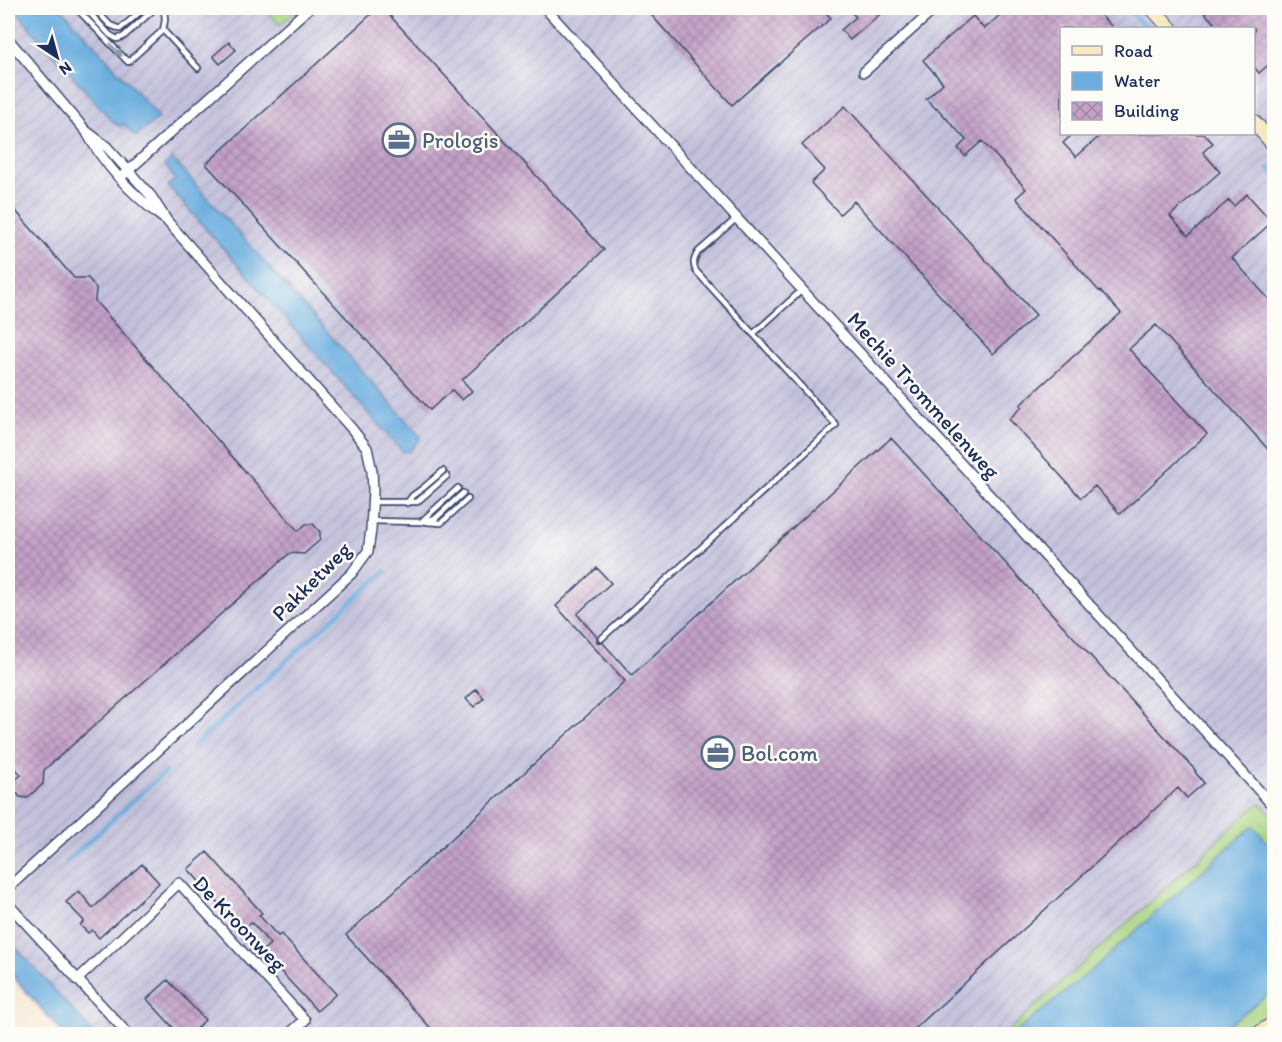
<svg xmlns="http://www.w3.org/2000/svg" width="1282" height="1042" viewBox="0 0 1282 1042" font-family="Itim,sans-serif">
<defs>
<pattern id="industrial-furrows" width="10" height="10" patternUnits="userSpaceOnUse" patternTransform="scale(1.5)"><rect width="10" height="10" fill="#c3c0db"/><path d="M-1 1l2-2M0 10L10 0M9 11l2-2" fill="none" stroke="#a7a5be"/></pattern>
<pattern id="building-cross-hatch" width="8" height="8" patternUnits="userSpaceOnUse" patternTransform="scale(1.5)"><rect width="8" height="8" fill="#c4a1c7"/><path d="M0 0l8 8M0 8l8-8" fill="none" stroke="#9e84a5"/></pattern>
</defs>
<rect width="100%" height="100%" fill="#fdfcf7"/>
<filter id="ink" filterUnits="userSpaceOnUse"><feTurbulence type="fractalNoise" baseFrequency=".0167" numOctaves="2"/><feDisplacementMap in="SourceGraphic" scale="12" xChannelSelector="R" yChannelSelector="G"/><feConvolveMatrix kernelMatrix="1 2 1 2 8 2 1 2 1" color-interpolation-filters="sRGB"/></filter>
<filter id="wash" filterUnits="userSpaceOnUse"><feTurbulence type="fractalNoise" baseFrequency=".008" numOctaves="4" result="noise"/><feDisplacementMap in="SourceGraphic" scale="24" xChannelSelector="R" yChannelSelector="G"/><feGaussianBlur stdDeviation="1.35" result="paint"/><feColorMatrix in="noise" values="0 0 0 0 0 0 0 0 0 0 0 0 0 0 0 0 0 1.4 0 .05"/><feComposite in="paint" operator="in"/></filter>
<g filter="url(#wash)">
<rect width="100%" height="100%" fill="#f7e6d1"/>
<path fill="url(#industrial-furrows)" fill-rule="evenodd" d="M8 8H1274V1034H61L8 974ZM1062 28H1254V134H1062Z"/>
<path fill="#a5d17e" stroke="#60806e" stroke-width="1.5" d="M264 8H298L280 25Z
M1261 803 1274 817V849L1252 826 1092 970 1014 1034H1005L1252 809Z
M1274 990V1014L1248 1034H1216Z"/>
<path fill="#6aaddf" stroke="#426e9e" stroke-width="1.5" d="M15 8H61L159 117 136 137 124 124 121 127 113 122 30 28Z
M172 158 419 435 421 438 409 452 402 451 168 186 175 179 165 165Z
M1253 826 1274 849V990L1216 1034H1014L1092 970Z
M12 943 94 1034H66L63 1032 8 970V947Z"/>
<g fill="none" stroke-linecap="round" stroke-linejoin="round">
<path stroke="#6aaddf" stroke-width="4" d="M1127 8 1146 28
M1269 168 1274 174
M192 747 385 571
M66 862 165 772"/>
</g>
<g id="blocks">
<path fill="url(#building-cross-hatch)" d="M378 8H383L604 250 462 380 472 391 462 400 452 390 430 410 206 164Z
M645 8H821L831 18 732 105Z
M847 8H887L850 40 841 30 856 17Z
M1008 8H1094L1113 28H1062V134H1073L1063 143 1076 157 1102 134H1204L1213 143 1203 152 1220 172 1170 216 1188 236 1229 200 1234 206 1247 194 1272 222 1232 258 1275 306V457L1156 325 1129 349 1207 434 1120 514 1095 486 1081 498 1009 419 1022 407 1020 405 1121 313 1100 290 1099 291 1016 198 1026 189 982 141 965 156 958 148 966 140 937 108 936 109 926 99 943 83 923 60 973 16 984 29Z
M1200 8H1275V59L1259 73 1254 67V28H1219Z
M229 42 236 50 220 64 213 56Z
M845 106 1036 315 993 354 854 201 840 214 811 183 825 170 802 145Z
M8 202 74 278H88L96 288 95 301 298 531 306 524H313L320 532V540L304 554 290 553 44 770 43 784 27 798 20 797 13 789V782L21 775 8 759Z
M891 438 1196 771 1195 772 1204 783 1187 798 1178 788 908 1035H437L346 935 625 681 556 606 597 568 611 583 577 614 597 637V642L603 643 632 675Z
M476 689 484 698 474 707 466 699Z
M207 852 262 913 259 915 274 932 278 936 281 934 336 994 317 1011 262 951 270 944 255 926 251 923 243 930 188 869Z
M142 864 159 883 99 938 92 930 88 933 80 925 84 921 66 902 79 891 93 908Z
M168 980 205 1020 189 1035H180L147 999Z"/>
</g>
</g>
<g filter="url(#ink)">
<use href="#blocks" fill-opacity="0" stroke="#3c4a6f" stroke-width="1.5"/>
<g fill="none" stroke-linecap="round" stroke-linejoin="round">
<defs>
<path id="lane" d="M76 8 128 62 163 30 165 20 164 8
M85 8 110 35 117 39 123 37 151 12 152 8
M94 8 110 25 120 29 141 11V8
M163 30 198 68
M753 334 802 290
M373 502H417L447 476
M407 503 412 496 423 488 443 471
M423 520 458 488
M371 521 421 522 436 518 463 493
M427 522 441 523 468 499
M601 639 836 425 696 271C692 263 694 259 698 252L737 218"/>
<path id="street" d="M545 8 1274 807
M8 39 85 130 106 146 151 196 167 221 352 429 367 448 372 471 373 490 371 530 368 551 352 573 8 888
M864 72 936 8
M87 133C105 166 133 195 163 218
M120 178 309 8
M8 904 128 1034
M77 980 179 883 305 1020 289 1034"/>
<path id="secondary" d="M1152 8 1170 28
M1254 122 1274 145
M1258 1034 1274 1023"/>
</defs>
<use href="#lane" stroke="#3c4a6f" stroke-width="8"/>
<use href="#street" stroke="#3c4a6f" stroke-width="12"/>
<use href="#secondary" stroke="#3c4a6f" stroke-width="16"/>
<use href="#lane" stroke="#fff" stroke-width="4.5"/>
<use href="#street" stroke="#fff" stroke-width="9"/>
<use href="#secondary" stroke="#f7e9c3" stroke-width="14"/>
</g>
<defs><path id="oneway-solid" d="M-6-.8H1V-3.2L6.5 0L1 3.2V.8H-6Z" transform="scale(1.5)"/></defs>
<use fill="#8d97ae" href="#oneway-solid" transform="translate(116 50) rotate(46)"/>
</g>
<defs>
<symbol id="office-ring" viewBox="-11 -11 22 22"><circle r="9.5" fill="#fdfcf7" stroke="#5c6f8a" stroke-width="1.5"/><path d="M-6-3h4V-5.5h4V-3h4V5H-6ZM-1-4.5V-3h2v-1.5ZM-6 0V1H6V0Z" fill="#5c6f8a"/></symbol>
</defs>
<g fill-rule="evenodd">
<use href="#office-ring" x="380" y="121" width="38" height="38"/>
<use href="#office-ring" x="699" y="734" width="38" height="38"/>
</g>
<g text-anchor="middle" stroke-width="5" stroke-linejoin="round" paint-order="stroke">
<g font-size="22" fill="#4e5e75" stroke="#fdfcf7" text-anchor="start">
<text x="422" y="148">Prologis</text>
<text x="741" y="761">Bol.com</text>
</g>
<g font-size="22" fill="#1b2f5e" stroke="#fdfcf7">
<text transform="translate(924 395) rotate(48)" y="8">Mechie Trommelenweg</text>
<text transform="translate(311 581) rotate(-45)" y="8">Pakketweg</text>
<text transform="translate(240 923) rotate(46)" y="8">De Kroonweg</text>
</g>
</g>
<rect width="1282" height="1042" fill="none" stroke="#fdfcf7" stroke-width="30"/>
<rect x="1060" y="27" width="195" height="108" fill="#fdfcf7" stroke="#a3aaba" stroke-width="1.5"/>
<rect x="1072" y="46" width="30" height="9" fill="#f7e9c3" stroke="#a3aaba" stroke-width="1.5"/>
<text x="1114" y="57" font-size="18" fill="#1b2f5e">Road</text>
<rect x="1072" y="72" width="30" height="18" fill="#6aaddf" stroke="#a3aaba" stroke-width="1.5"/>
<text x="1114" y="87" font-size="18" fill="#1b2f5e">Water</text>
<rect x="1072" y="102" width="30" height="18" fill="url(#building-cross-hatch)" stroke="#a3aaba" stroke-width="1.5"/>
<text x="1114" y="117" font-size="18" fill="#1b2f5e">Building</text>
<g transform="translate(57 57) rotate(144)" stroke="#fdfcf7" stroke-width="4.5" paint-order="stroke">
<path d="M0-4.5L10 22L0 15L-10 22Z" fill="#1b2f5e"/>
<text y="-9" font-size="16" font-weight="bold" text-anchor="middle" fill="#1b2f5e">N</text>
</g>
</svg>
